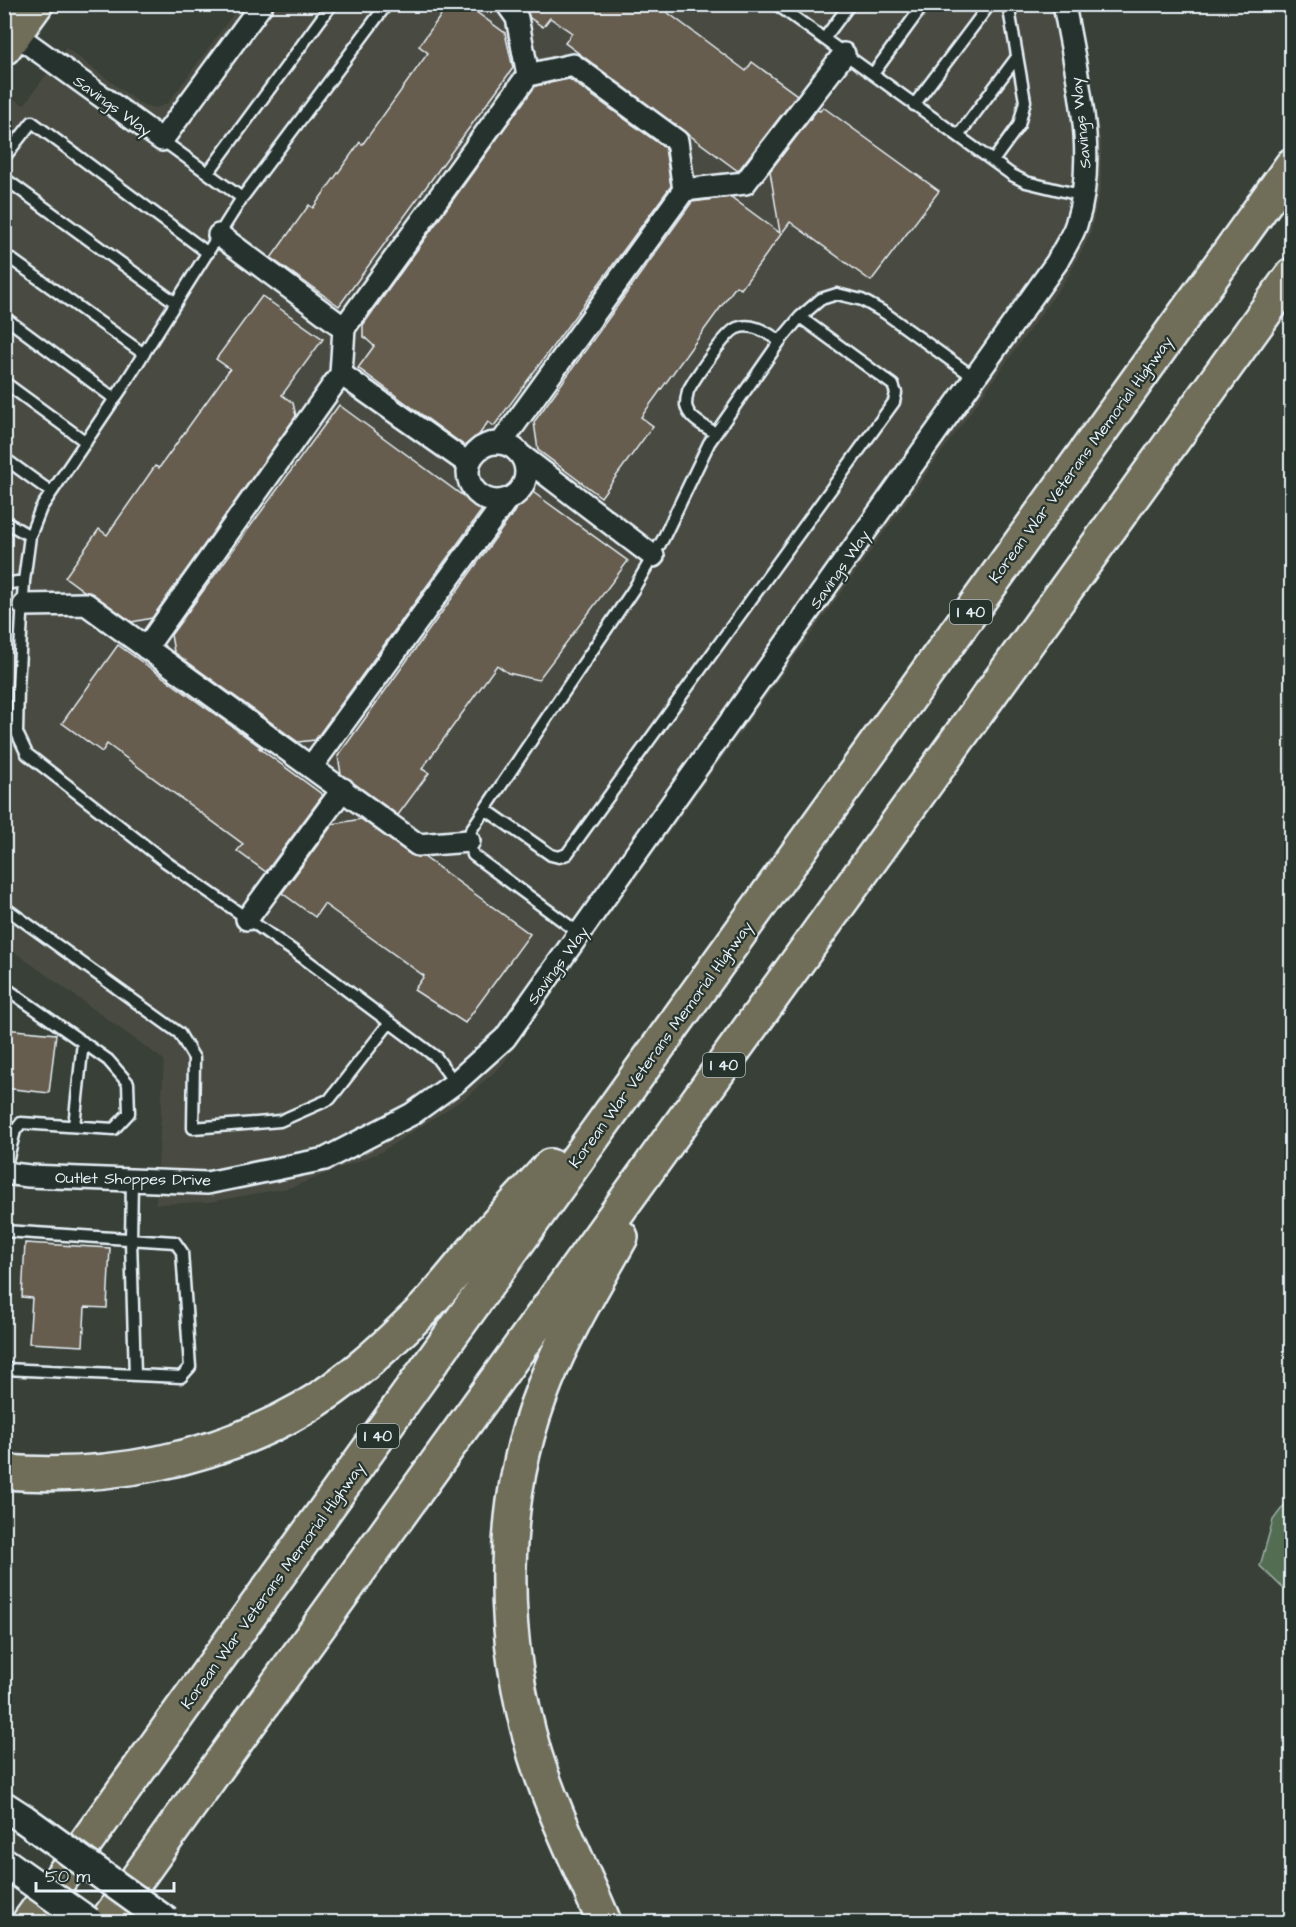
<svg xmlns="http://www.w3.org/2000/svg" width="1296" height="1927" viewBox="0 0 1296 1927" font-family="'Architects Daughter',sans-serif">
<rect width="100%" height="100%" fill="#394037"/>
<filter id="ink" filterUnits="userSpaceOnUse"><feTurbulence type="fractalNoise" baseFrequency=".0167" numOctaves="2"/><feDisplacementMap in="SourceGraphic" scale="12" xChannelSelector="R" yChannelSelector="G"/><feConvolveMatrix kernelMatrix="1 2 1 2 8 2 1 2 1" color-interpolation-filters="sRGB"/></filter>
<g filter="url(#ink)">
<path fill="#494c42" d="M240 5H1077L1101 142V186L1090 235 1069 275 502 1065 465 1098 381 1152 292 1187 209 1202 156 1204 164 1060 5 945V112L13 99 24 105 66 48 142 105 156 108 168 103Z"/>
<path fill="#536d53" stroke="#9eafa6" stroke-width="1.5" d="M1291 1496V1596L1260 1566 1273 1520Z"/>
<path fill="#665d4f" stroke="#e8f1f8" stroke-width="1.5" d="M449 4H465L505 33 513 68 339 306 271 258 309 205 313 208 360 142 362 145 428 53 419 46Z
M523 4H656L746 71 752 62 797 95 738 171 565 43 572 33 550 18 543 27 530 18Z
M569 79 665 148 671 186 494 426 488 422 469 449 358 368 374 346 363 336V325L535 86Z
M823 107 939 191 871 281 790 222 741 289 736 286 641 417 653 426 601 497 538 450 534 422 692 202 731 197 780 233 770 171 817 110 820 111Z
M262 296 323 339 282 395 293 403 296 416 152 618 132 622 93 594 84 591 65 577 99 529 107 535 155 466 159 468 230 369 216 359Z
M339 405 482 510 315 740 298 742 174 652 171 635Z
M530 490 628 561 538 680 508 673 497 665 422 769 429 773 398 815 341 774 338 756Z
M118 645 262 748H259L323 795 266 872 237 851 243 844 107 744 102 752 62 723Z
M361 819 411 855 424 857 530 934 465 1023 414 990 424 976 324 904 315 917 282 893 333 824Z
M4 1029 56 1034 49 1093 4 1088Z
M25 1243 110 1248 107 1308 85 1307 83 1346 29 1343 32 1298 22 1297Z"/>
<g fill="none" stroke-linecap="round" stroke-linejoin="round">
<defs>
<path id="lane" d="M776 4 1012 175 1026 182 1084 196
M824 39 850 4
M873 74 924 4
M914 105 990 4
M958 136 1017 57
M162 140 242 198
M4 158 32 122 208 253
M993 161 1019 125 1025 101 1008 4
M208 173 332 4
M4 178 176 303
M4 254 144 354
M4 317 115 399
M4 382 86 442
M715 433C705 426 688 419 686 405 686 401 687 395 688 391 694 379 726 332 737 328 753 322 767 333 780 341
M4 458 51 492
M4 521 30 536
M24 581 18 687 17 733 27 754 166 862 305 959 436 1057 455 1083
M4 584 24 581 30 536 41 508 122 388 242 198 387 4
M485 809 551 855 559 857 567 854 894 402 896 393 893 385 800 317
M4 907 179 1033 194 1058 193 1128 280 1121 330 1099 390 1022
M579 933 473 855 469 841 471 830 633 590 663 539 709 443 780 341 800 317 821 299 837 294 862 300 885 313 975 378
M4 987 108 1060 128 1083 129 1113 114 1129 21 1123 15 1131 4 1172
M74 1126 83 1042
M132 1180 131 1240 135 1375
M4 1231 175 1242 182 1252 190 1367 181 1377 4 1369"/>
<path id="street" d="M507 4 517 18 528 75 573 65 677 141 684 190
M15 34 162 140 262 4
M219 235 344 328 528 75
M341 374 344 328
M468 472a29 29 0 1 1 58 0a29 29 0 1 1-58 0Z
M501 443 684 190 745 183 844 54
M522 456 653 556
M24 605 86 604 418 845 469 841
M146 648 341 374 469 464
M311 767 507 499
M247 919 343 789
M4 1173 29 1176 207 1183 325 1159 412 1114 455 1083 505 1038 1057 262C1063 250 1072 237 1076 225 1099 154 1076 75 1064 4"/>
<path id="secondary" d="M4 1806 24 1819"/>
<path id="primary" d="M4 48 36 4"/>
<path id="highway" d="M4 1472C108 1480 211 1461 302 1409 346 1384 385 1347 421 1312 444 1288 464 1261 486 1236 507 1212 529 1189 550 1166
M29 1922 1292 165
M106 1922 1292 275
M604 1922C581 1867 553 1812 535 1755 499 1634 498 1499 546 1381 566 1331 595 1284 621 1237"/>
</defs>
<use href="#lane" stroke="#e8f1f8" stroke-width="15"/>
<use href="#street" stroke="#e8f1f8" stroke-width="26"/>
<use href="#secondary" stroke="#e8f1f8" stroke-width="33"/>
<use href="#primary" stroke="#e8f1f8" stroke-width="38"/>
<use href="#highway" stroke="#e8f1f8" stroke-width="38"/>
<use href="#lane" stroke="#26332d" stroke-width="10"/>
<use href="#street" stroke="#26332d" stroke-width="21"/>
<use href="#secondary" stroke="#26332d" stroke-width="28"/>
<use href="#primary" stroke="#706e59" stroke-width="33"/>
<use href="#highway" stroke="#706e59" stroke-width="33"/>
<defs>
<path id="secondary-bridge" d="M24 1819 167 1922
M4 1862 89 1922"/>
</defs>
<use href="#secondary-bridge" stroke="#e8f1f8" stroke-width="33" stroke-linecap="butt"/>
<use href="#secondary-bridge" stroke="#26332d" stroke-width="28"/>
</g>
</g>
<g text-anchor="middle" stroke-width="4.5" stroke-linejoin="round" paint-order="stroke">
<g fill="#26332d" stroke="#aeb8bb" stroke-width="1.5">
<rect x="950" y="600" width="42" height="24" rx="4.5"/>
<rect x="703" y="1053" width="42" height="24" rx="4.5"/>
<rect x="357" y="1424" width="42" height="24" rx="4.5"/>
</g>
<g font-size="15" font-weight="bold" fill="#e8f1f8">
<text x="971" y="617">I 40</text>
<text x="724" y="1070">I 40</text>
<text x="378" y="1441">I 40</text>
</g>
<g font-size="16" fill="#e8f1f8" stroke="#26332d">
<text transform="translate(113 105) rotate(36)" y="6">Savings Way</text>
<text transform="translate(1080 123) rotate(-96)" y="6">Savings Way</text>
<text transform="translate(1080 459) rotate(-54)" y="6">Korean War Veterans Memorial Highway</text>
<text transform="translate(839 569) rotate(-55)" y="6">Savings Way</text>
<text transform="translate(557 965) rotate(-54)" y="6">Savings Way</text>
<text transform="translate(660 1044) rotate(-54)" y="6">Korean War Veterans Memorial Highway</text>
<text transform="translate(133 1178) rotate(1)" y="6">Outlet Shoppes Drive</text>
<text transform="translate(272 1585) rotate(-54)" y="6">Korean War Veterans Memorial Highway</text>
</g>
</g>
<rect width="1296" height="1927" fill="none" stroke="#26332d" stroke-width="24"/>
<rect x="12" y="12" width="1272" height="1903" fill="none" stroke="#e8f1f8" stroke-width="2" filter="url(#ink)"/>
<path d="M36 1882v9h138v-9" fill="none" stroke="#e8f1f8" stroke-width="3"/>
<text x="45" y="1882" font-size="18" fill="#e8f1f8" stroke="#26332d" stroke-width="4.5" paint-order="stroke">50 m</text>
</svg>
